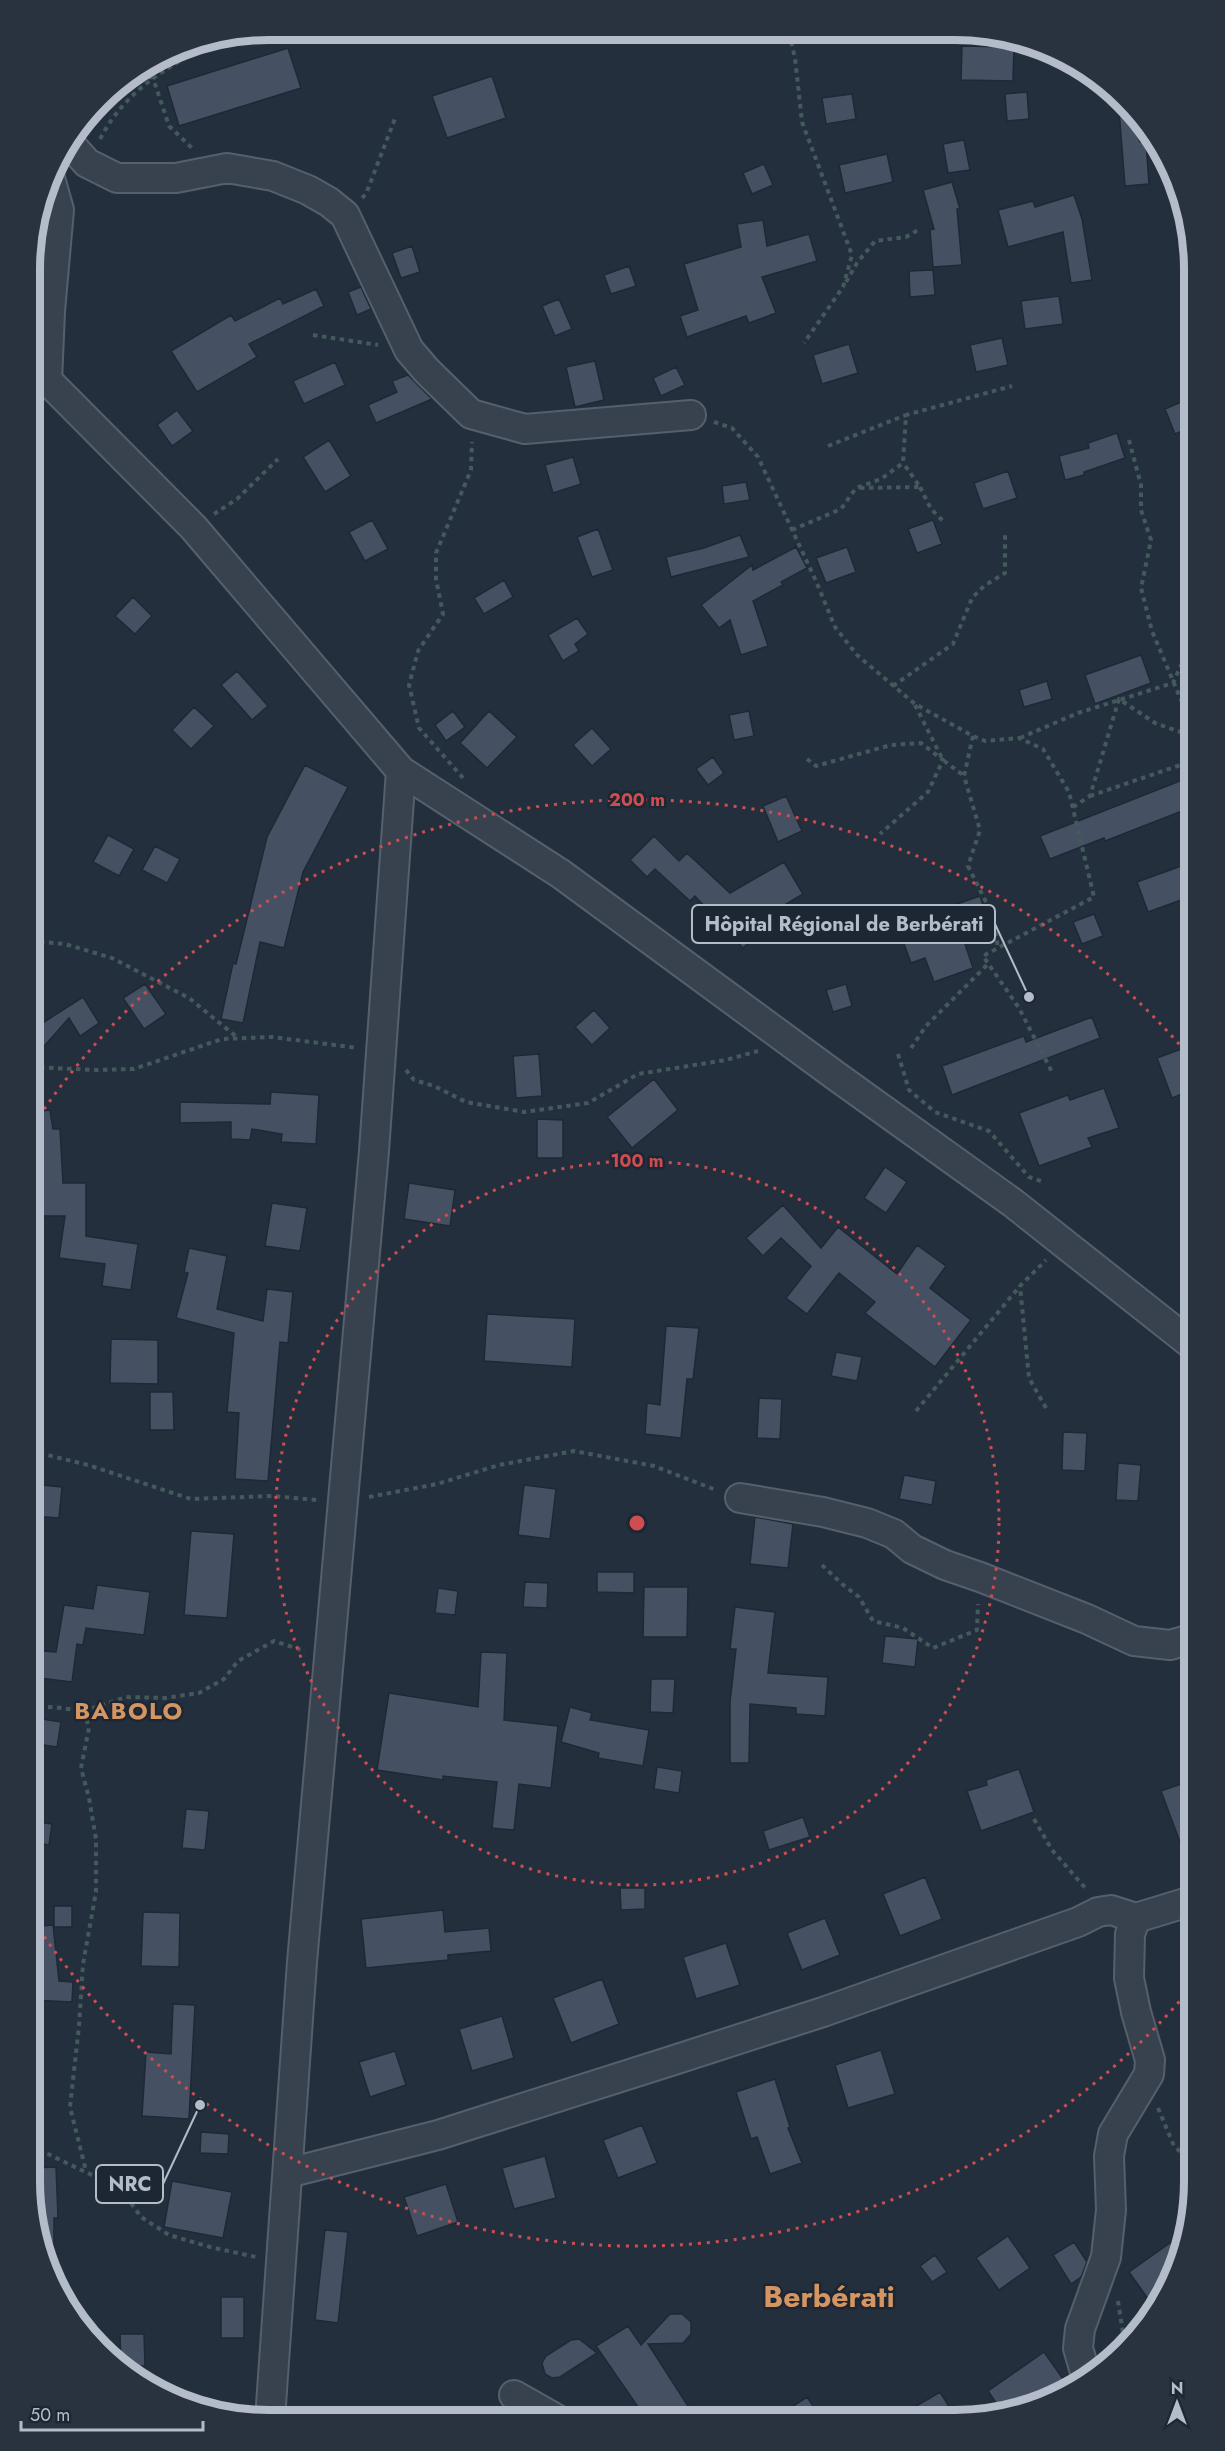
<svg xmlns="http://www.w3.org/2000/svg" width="1225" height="2451" viewBox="0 0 1225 2451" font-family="Jost,sans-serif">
<rect width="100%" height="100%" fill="#242f3e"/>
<path fill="#455162" stroke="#1f2835" stroke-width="1.5" d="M962 46 1014 47 1013 81 961 80Z
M288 48 301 88 179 126 167 86Z
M492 76 506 118 447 138 432 96Z
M1027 92 1029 119 1007 121 1005 94Z
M852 94 856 119 826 124 822 98Z
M1118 97 1126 104 1140 142H1146L1149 184 1125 186Z
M964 140 970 170 948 173 943 144Z
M887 154 893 182 845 193 839 165Z
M764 164 773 185 752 194 743 173Z
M952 182 960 209H957L962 265 933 267 930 230 934 229 923 190Z
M1074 195 1082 219 1092 280 1071 283 1063 232 1008 247 998 210 1033 201 1035 207Z
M763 220 767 246 809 234 817 261 762 277 776 313 749 323 746 316 687 337 680 316 698 310 684 264 741 247 737 224Z
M412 246 420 272 401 278 392 253Z
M629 266 636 286 611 294 604 275Z
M933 270 935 295 910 297 909 271Z
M361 287 371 309 357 315 348 292Z
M316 289 324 306 249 344 257 357 197 392 171 351 231 315 235 321 280 298 283 304Z
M1059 296 1063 324 1025 329 1021 301Z
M559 299 572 329 555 336 542 306Z
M1002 338 1008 365 976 372 970 345Z
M849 344 858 373 822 384 813 355Z
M595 361 604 400 575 407 566 367Z
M335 362 345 385 304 404 293 381Z
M676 367 685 385 661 396 653 378Z
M408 375 432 399 376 423 368 405 397 392 392 381Z
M1195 396V426L1175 434 1165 409Z
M177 410 193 431 172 446 157 425Z
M1117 433 1125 458 1084 472V475L1065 480 1059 456 1089 448 1088 443Z
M329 440 351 476 325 492 303 457Z
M573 457 581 484 553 493 545 465Z
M1008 471 1017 498 983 509 974 483Z
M746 482 750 500 724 504 722 486Z
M372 520 388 549 365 561 349 532Z
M933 520 942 544 917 553 908 529Z
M598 529 613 570 592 577 577 537Z
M740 535 749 557 671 577 666 557 704 548Z
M796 547 807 568 781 582 783 585 753 601 768 646 741 655 730 620 719 628 701 605 752 565 753 570Z
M847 547 856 572 826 583 816 558Z
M504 580 513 597 484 614 474 598Z
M133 597 152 616 135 634 115 616Z
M577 618 588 634 575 644 579 651 563 661 548 635Z
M1141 655 1151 683 1095 704 1085 675Z
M237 671 268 706 252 720 221 685Z
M1047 681 1052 699 1024 707 1019 690Z
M194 707 214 726 191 749 172 730Z
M453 711 465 727 446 741 435 725Z
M489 711 517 737 487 768 460 743Z
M749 711 754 736 734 740 729 715Z
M592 728 611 749 592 766 573 745Z
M713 757 724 773 708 785 696 769Z
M305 765 348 787 303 872 284 948 260 942 243 1023 221 1019 233 963 236 964 267 837Z
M1195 775V806L1105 841 1104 838 1050 859 1040 836Z
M786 796 802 831 778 842 763 806Z
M108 835 134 849 119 876 93 862Z
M654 836 679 861 687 853 730 893 784 862 803 894 781 907 784 911 743 948 695 896 690 901 655 869 647 877 630 860Z
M155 846 180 859 167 883 142 870Z
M1195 861V895L1148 912 1137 882Z
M980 896 993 935 965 944 973 968 934 982 925 958 911 963 897 925Z
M1094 914 1103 936 1082 944 1073 922Z
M145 984 166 1014 144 1029 123 998Z
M846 984 852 1006 833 1012 826 990Z
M83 997 99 1023 80 1036 69 1018 31 1061V1015L41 1024Z
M594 1010 610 1028 592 1045 575 1027Z
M1092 1017 1100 1038 952 1095 942 1066 1024 1036 1026 1042Z
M1195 1044V1089L1172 1098 1157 1058Z
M539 1054 542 1096 516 1098 513 1056Z
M654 1079 678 1110 632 1148 607 1117Z
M1104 1088 1119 1128 1088 1138 1092 1147 1039 1166 1019 1113 1068 1095 1070 1100Z
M271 1092 319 1095 316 1144 281 1142 282 1134 252 1129 250 1140 231 1139V1122L180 1123V1102L270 1104Z
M50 1110 53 1129H60L63 1183H86V1236L138 1244 131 1290 102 1286 105 1264 59 1258 65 1216H38V1157H31V1112Z
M537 1119 563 1120V1158H537Z
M885 1167 907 1182 886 1213 864 1198Z
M409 1183 455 1190 450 1226 404 1219Z
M272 1203 307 1208 300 1251 265 1246Z
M783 1205 821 1248 838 1227 897 1274 917 1245 946 1266 930 1288 971 1320 935 1367 865 1313 875 1302 839 1273 807 1314 786 1298 811 1266 781 1238 763 1256 746 1238Z
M189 1248 227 1256 217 1309 263 1321 267 1289 293 1292 288 1343 280 1342 268 1481 235 1479 239 1413 227 1412 234 1333 176 1318 188 1273 184 1272Z
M487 1314 575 1319 572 1367 484 1361Z
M666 1326 699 1328 693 1379H687L681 1438 645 1434 647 1403 660 1405Z
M111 1339 158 1340V1384L110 1383Z
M836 1352 862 1357 857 1381 831 1376Z
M150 1392H173L174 1430H150Z
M759 1398 782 1399 780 1439 757 1438Z
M1063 1432 1087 1433 1085 1471 1062 1470Z
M1118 1463 1141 1465 1138 1501 1116 1500Z
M904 1475 936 1481 932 1505 899 1499Z
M31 1484 62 1487 59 1518 31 1516Z
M524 1485 556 1489 550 1539 518 1535Z
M755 1517 793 1524 788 1568 750 1564Z
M191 1531 234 1534 227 1618 184 1615Z
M597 1572H634V1593L597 1592Z
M525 1582 548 1583 547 1608 523 1607Z
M97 1585 150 1592 144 1635 86 1628 83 1645 77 1644 72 1682 39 1678 42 1651 56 1652 64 1605 93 1609Z
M644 1587H688L687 1637H643Z
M438 1588 458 1591 455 1615 435 1613Z
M735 1607 775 1612 768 1673 828 1677 825 1716 796 1714V1708L750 1704 749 1763H730V1702L736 1649H730Z
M885 1636 918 1639 915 1667 882 1663Z
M481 1652 507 1653 504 1720 558 1726 551 1788 519 1784 514 1830 492 1828 497 1782 443 1776V1780L377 1770 389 1693 478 1707Z
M651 1679H675L673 1713 650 1712Z
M570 1707 592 1713 590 1720 649 1730 643 1766 598 1758 599 1753 561 1742Z
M30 1717 61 1722 57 1747 30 1743Z
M657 1767 682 1771 679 1793 654 1789Z
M1019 1769 1034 1812 981 1831 967 1791 987 1785 986 1780Z
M1195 1779V1876L1193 1877 1161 1791Z
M186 1809 209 1811 205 1850 182 1848Z
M803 1817 810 1837 769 1850 763 1831Z
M30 1821 52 1824 49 1845 30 1842Z
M925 1877 942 1919 900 1936 883 1894Z
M620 1888H645V1909L621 1910Z
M54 1906H72V1927H54Z
M443 1910 445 1932 489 1928 491 1951 448 1955V1960L366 1968 361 1919Z
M143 1912 180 1913 179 1967 141 1966Z
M825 1918 840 1955 802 1970 787 1933Z
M53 1925 59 1981 73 1982 72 2002 30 2000V1927Z
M726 1943 740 1985 696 1999 683 1957Z
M602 1979 619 2024 571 2043 553 1998Z
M173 2004 195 2005 189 2119 142 2116 146 2052 171 2054Z
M502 2016 514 2058 472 2071 459 2029Z
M881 2050 895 2094 848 2108 835 2065Z
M395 2051 406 2085 370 2097 359 2062Z
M775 2079 790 2127 788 2128 802 2163 770 2174 757 2137 751 2139 736 2092Z
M642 2125 657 2163 618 2178 603 2140Z
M201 2132 229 2134 228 2154 200 2153Z
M545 2156 556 2198 514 2209 502 2168Z
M56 2167 58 2218H54V2264L46 2265 43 2258 30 2182V2168Z
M172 2181 232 2192 223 2238 164 2227Z
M446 2184 458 2222 417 2236 404 2197Z
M325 2230 348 2232 338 2323 315 2320Z
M1187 2231 1177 2273 1156 2310 1129 2272Z
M1008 2236 1030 2268 999 2290 976 2258Z
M1074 2242 1087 2262 1081 2277 1071 2284 1053 2255Z
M935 2255 947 2272 932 2282 920 2266Z
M221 2297H244V2338H221Z
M670 2314H682L691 2322V2334L683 2343 648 2344 697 2420H647L596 2346 628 2326 641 2345Z
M120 2334H144L145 2366H121Z
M579 2339 597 2353 560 2377 552 2378 545 2374 542 2363 546 2356 571 2340Z
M1044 2352 1068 2386 1032 2408 1003 2413 988 2391Z
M940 2392 958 2421H891Z
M807 2397 823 2421 772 2420Z"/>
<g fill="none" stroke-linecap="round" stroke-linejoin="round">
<defs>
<path id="minor" d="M70 144 87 163 117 178H176L227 168 273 176 308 190 329 202 345 215 409 350 427 371 471 414 525 429 691 415
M32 365 193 527 401 771 561 874 836 1076 1013 1203 1195 1347
M47 382 50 311 59 210 50 178
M740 1498 823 1512 867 1523 894 1534 912 1549 945 1565 980 1577 1087 1619 1134 1641 1170 1645 1195 1638
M288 2173 438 2135 671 2061 823 2012 1078 1922 1098 1912 1111 1910 1136 1918 1195 1900
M1090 2379 1085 2372 1078 2348 1080 2329 1106 2257 1111 2210 1109 2156 1113 2134 1149 2074 1150 2060 1136 2012 1129 1978 1130 1934 1136 1918
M514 2395 558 2420
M270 2419 302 1962 374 1151 401 771"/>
</defs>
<use href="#minor" stroke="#565f6c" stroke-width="32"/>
<path stroke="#44595c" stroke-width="4" stroke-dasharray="4.5 4.5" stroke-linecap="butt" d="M789 33 795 58 802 122 852 255 843 287 804 343
M149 66 169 126 192 148
M122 83 151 77
M100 139C127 88 167 68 215 41
M362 198 366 194 396 116
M846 282 857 263 875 241 906 237 918 230
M313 335 378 345
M714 422 732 428 758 457 816 581 835 627 857 655 915 704 973 736 985 741 1019 738 1043 749 1069 792 1094 897 983 956 1019 1008 1053 1074
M1129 440 1141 485V510L1151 540 1141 588 1152 631 1195 733
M828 446 906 415
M920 487 931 509 944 522
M860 488 920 487 904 464
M214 514 237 499 278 459
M792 530 841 509 856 488 881 479 903 463 906 415 1012 386
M893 686 953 644 972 598 984 586 1005 573V534
M1181 701 1195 695
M915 705 943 760 964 776
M973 736 964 776 980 830 968 866 993 916 998 948
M1020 738 1078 713 1173 683 1188 650 1195 630
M807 759 816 766 891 745 921 743 943 760 928 792 880 834
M463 778 419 728 409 685 418 651 443 614 436 579V553L471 470 472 442
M1090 796 1195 760
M1073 807 1090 796 1119 699 1155 723 1195 737
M31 941 65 944 112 958 189 998 238 1038
M911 1048 926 1026 988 964
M898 1054 909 1090 935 1112 989 1131 1029 1177 1044 1182
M31 1067 97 1070 134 1069 222 1039 272 1037 358 1048
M406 1070 414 1080 434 1086 466 1102 524 1112 588 1103 638 1074 726 1060 758 1051
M1046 1408 1029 1378 1020 1286 1046 1260
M916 1411 1020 1286
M31 1451 88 1465 191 1499 272 1496 317 1500
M369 1497 437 1484 499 1465 574 1451 654 1466 716 1490
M822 1565 842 1584 859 1597 873 1621 903 1628 933 1648 977 1630 978 1604
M30 1708 53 1707 84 1711 126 1697 165 1698 199 1693 224 1679 238 1661 274 1641 305 1651
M84 1711 89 1728 81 1768 89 1798 96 1839V1892L83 1964 79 2026 70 2107 86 2171
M1034 1819 1052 1850 1087 1890
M1158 2108 1174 2146 1187 2158 1194 2173
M30 2149 48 2154 121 2189 141 2217 169 2235 210 2247 256 2257
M1118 2301 1125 2346"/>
<use href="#minor" stroke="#38414e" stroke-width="28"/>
</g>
<g fill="none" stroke="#ce4d50" stroke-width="3" stroke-dasharray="3 6">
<circle cx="637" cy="1523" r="362"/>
<path d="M1191 1988A723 723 0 0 1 31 1917M34 1124A723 723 0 0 1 1191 1058"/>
</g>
<g text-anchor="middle" stroke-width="5" stroke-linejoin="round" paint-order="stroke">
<g font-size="24" font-weight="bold" letter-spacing="1.5" fill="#d59563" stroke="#1d2633">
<text x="129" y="1719">BABOLO</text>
</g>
<g font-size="30" font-weight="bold" fill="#d59563" stroke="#1d2633">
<text x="829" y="2307">Berbérati</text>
</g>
</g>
<path d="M0 0H1225V2451H0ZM269 40H955A229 229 0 0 1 1184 269V2181A229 229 0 0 1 955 2410H269A229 229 0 0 1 40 2181V269A229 229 0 0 1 269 40Z" fill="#29323f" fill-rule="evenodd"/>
<path fill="none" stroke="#b4bcc9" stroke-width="8" d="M269 40H955A229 229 0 0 1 1184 269V2181A229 229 0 0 1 955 2410H269A229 229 0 0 1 40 2181V269A229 229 0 0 1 269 40Z"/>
<circle cx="637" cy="1523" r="9" fill="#ce4d50" stroke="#1d2633" stroke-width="3"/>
<g font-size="18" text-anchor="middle" font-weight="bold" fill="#ce4d50" stroke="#1d2633" stroke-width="5" stroke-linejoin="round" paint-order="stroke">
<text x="637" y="806">200 m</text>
<text x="637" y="1167">100 m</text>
</g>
<path fill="none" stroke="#b4bcc9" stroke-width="2" d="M1029 997L995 924M200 2105L163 2184"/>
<g fill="#b4bcc9" stroke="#1d2633" stroke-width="2">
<circle cx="1029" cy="997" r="6"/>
<circle cx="200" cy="2105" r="6"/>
</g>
<g fill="#1d2633" stroke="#b4bcc9" stroke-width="2">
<rect x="692" y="905" width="303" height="38" rx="6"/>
<rect x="96" y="2165" width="67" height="38" rx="6"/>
</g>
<g font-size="20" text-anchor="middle" font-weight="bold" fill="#b4bcc9">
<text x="844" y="931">Hôpital Régional de Berbérati</text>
<text x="130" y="2191">NRC</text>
</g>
<g transform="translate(1177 2403)" stroke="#1d2633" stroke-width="4.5" paint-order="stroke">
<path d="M0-4.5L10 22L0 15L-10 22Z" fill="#b4bcc9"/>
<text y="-9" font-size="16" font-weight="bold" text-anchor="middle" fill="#b4bcc9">N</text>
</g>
<path d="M21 2421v9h182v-9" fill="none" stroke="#b4bcc9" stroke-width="3"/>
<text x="30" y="2421" font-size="18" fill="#b4bcc9" stroke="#1d2633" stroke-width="4.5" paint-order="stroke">50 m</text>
</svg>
